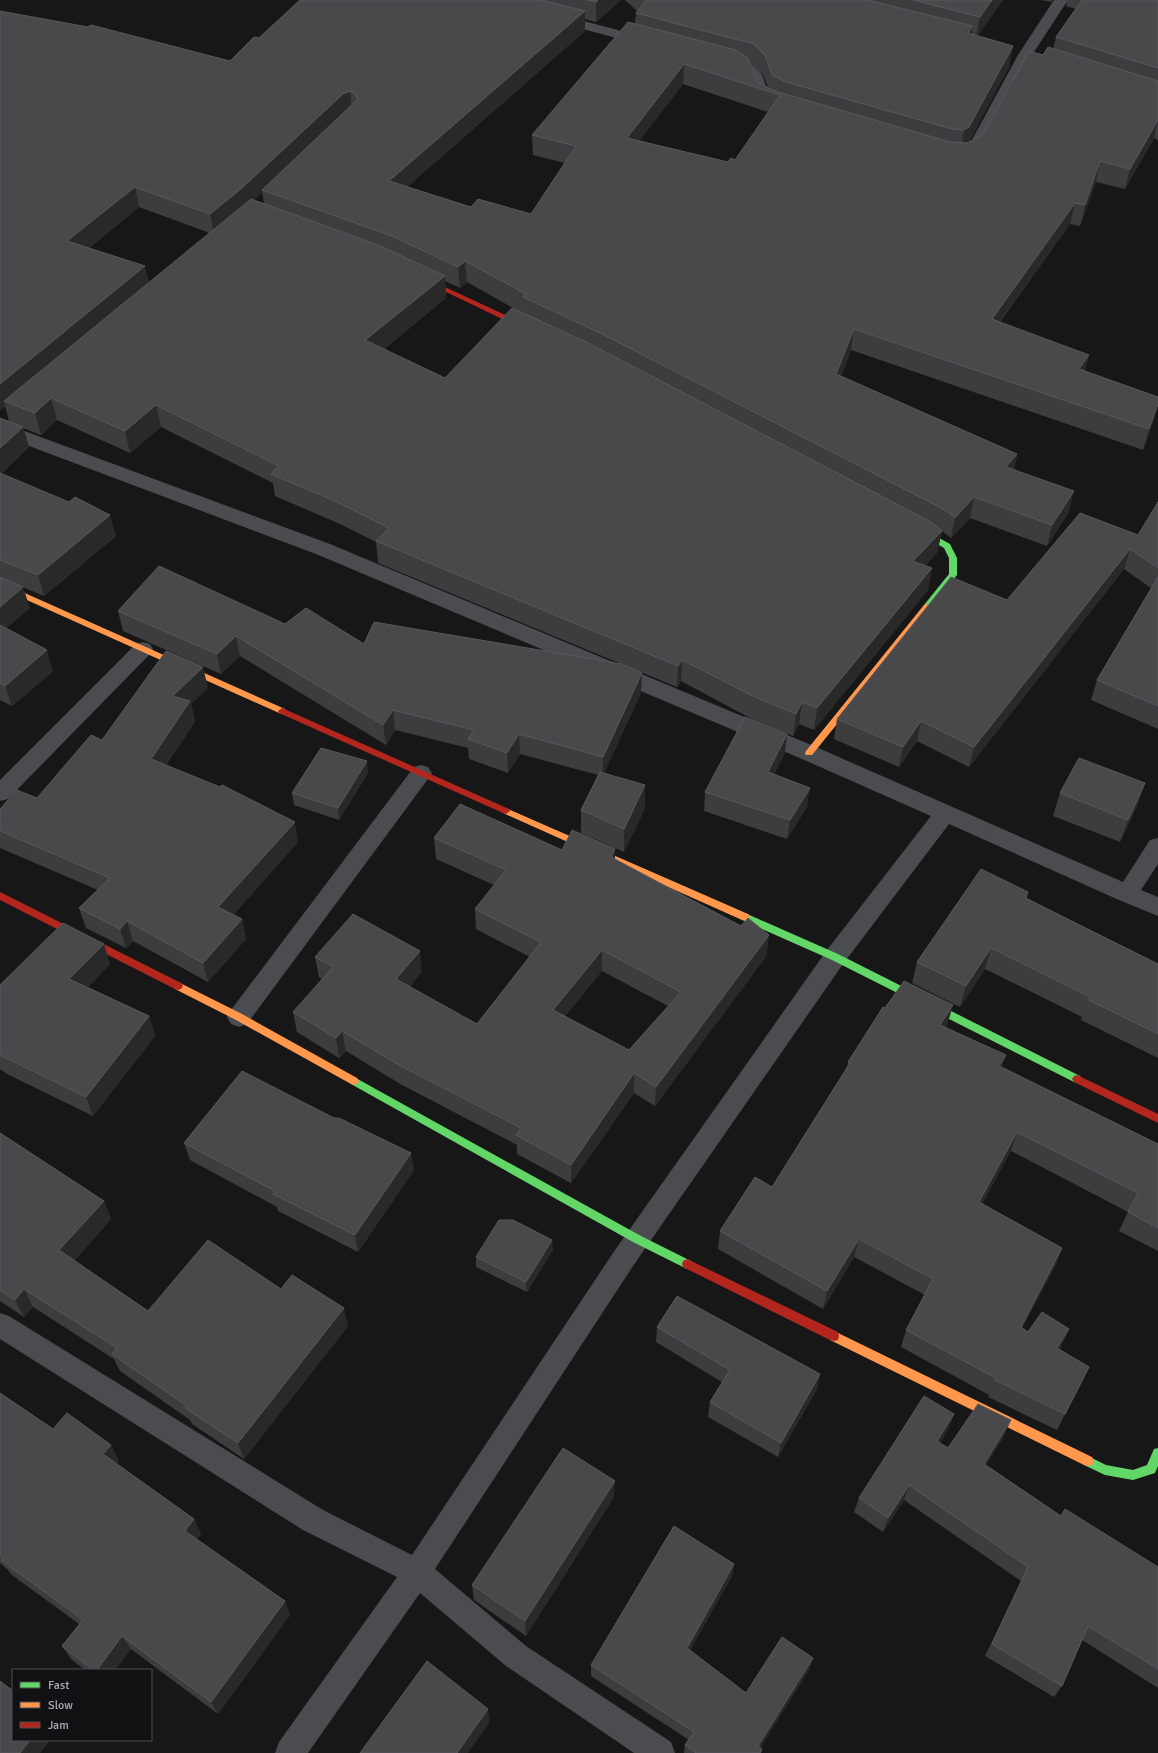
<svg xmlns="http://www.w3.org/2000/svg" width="1158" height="1753" viewBox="0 0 1158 1753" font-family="Signika,sans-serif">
<rect width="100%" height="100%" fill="#171717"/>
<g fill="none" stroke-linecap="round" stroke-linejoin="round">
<path fill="#4b4c50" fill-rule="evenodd" d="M1054 0H1068L1032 55 981 152C976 159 964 161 956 159L954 156 956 153 967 149 1018 55Z
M557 14 652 39 654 42 652 45 647 46 552 21 550 18 552 15Z
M727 58 757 67 763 77 769 96 777 100 780 103 777 106 772 108 757 102 746 73 722 65 720 62 722 59Z
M0 422 330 544 816 747 1123 882 1150 840 1158 838V864L1141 890 1158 897V916L1119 900 949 824 843 964 633 1266 435 1569 526 1646 671 1742 675 1753H634L506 1666 420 1593 308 1753H275L279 1742 397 1577 303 1530 0 1339V1313L9 1316 323 1510 412 1555 615 1250 827 950 931 816 802 759 316 554 0 435Z
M143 642 150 644 153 649 150 654 8 799 0 801V780L136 644Z
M421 765 428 767 432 773 428 779 247 1024 239 1027 231 1024 227 1017 231 1010 414 767Z"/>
<path fill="#63d668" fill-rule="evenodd" d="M914 524 950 544 957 558V575L930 609H924L923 607 924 605 949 574V558L944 548 911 529 910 527Z
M745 913 838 954 1080 1076 1082 1079 1080 1082 1077 1083 1074 1082 832 960 742 920 740 917 742 914Z
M354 1077 641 1236 691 1261 692 1264 691 1267 687 1269 633 1242 351 1084 349 1081 351 1078Z
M1158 1448V1466L1155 1473 1133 1480 1105 1475 1084 1465 1082 1461 1084 1457 1088 1456 1106 1465 1133 1470 1147 1465 1154 1449Z"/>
<path fill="#ff974d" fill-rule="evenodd" d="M0 582 285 709 286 711 282 714 279 713 0 588Z
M927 604 930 605 931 607 930 609 812 755H806L805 753 806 751 924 605Z
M506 808 748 914 750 917 748 920H742L503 813 502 811 503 809Z
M178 982 242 1014 357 1078 359 1081 357 1084 354 1085 351 1084 236 1020 175 989 173 986 175 983Z
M834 1331 1092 1457 1094 1461 1092 1465 1088 1466 1084 1465 830 1340 829 1336 830 1332Z"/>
<path fill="#b3261e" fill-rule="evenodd" d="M419 275 533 328 535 330 533 332H529L417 278V276Z
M282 708 509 809 510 811 506 814 503 813 279 713 278 711Z
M0 892 181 983 183 986 181 989 178 990 175 989 0 900Z
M1077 1075 1158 1114V1123L1074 1082 1072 1079 1074 1076Z
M687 1259 838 1332 839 1336 838 1340 834 1341 830 1340 683 1267 682 1264 683 1261Z"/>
</g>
<path fill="#3d3d3f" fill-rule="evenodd" d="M300 0H621L596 22 585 19V31L407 187 471 207 531 214 565 163 533 155 532 135 635 24 636 13 637 11 625 0H1003L977 36 1013 46 1009 67 969 142 983 135 1043 55 1053 49 1056 37 1076 9 1066 6 1067 0H1158V140L1154 138 1125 189 1096 182 1080 226 1070 224 1000 322 1085 371 1154 419 1143 450 851 350 841 376 1017 454 1014 470 1069 512 1047 546 970 518 951 538 942 531 937 553 925 566 932 568 928 590 814 730 799 724 793 736 752 719 681 681 677 687 378 563 376 542 340 524 275 496 273 483 161 427 130 453 57 420 41 435 23 428 29 447 1 474 116 536 44 596 20 586 30 608 6 628 53 671 12 706 0 700V418L9 421 5 406 0 410V11L230 61 259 38ZM751 64 752 65 763 75 768 87 758 83ZM683 84 768 112 735 160 728 162 639 141ZM262 192 264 204 254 200ZM139 207 210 233 149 283 89 248ZM445 281 460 288 467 282 522 313 445 378 384 349 446 298Z
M1041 0H1053L1051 2Z
M1158 502V729L1091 700 1097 680 1151 588 1124 569 969 767 917 741 899 767 834 739 837 719 1007 600 1138 535Z
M118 611 285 624 364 644 642 673 641 693 604 773 645 808 624 852 581 833V810L598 775 520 754 508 773 469 759 468 748 395 730 386 745 240 656 221 674 123 631Z
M208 688 191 704 195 722 166 765 298 842 233 915 242 919 246 939 208 982 133 941 126 948 86 928 79 908 98 890 0 848V809L37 798 102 740Z
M785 753 774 774 807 807 787 839 704 811 705 792Z
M368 773 339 820 294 805 292 793Z
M1145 783 1137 806 1120 842 1053 816 1060 793Z
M434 838 562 850 615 859 767 955 655 1106 634 1093 571 1183 517 1154V1145L402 1085 346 1051 339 1058 297 1032 293 1012 322 979 319 977 315 957 422 971 409 987 477 1024 530 957 476 929 475 909 494 885 436 859ZM602 971 668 1006 629 1050 565 1016Z
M1028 892 1027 898 1158 964V1058L1081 1020 1082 1017 985 969 960 1007 912 983 917 962Z
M110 964 88 987 149 1016 155 1036 93 1116 7 1074 0 1069V985Z
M947 1026 946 1028 1002 1067 1158 1144V1251L1119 1231 1128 1212 1011 1151 982 1204 1062 1248 1055 1266 1022 1328 1028 1332 1061 1347 1059 1350 1081 1384 1057 1430 988 1397 989 1395 901 1347 906 1330 925 1295 854 1257 823 1309 718 1249 720 1231 772 1187 847 1068 848 1062Z
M0 1133 104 1201 111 1219 74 1261 148 1311 281 1289 348 1326 244 1459 192 1424 190 1420 120 1371 114 1359 33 1307 24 1317 0 1301Z
M184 1143 414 1170 358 1252 278 1211 277 1207 190 1160Z
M553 1250 527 1292 476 1267V1257Z
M657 1327 820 1374 817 1389 778 1457 708 1417 710 1402 722 1382 656 1342Z
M0 1393 53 1429 119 1461 117 1464 194 1519 201 1534 197 1539 285 1601 290 1615 218 1714 131 1649 115 1670H85L71 1659 62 1646 79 1624 12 1575 7 1569 0 1563Z
M954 1414 948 1429 940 1443 948 1448 1004 1436 986 1465 1061 1516 1158 1567V1688L1082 1640 1062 1686 1054 1697 985 1656 1021 1581 904 1500 883 1532 854 1512 859 1498Z
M614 1497 526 1636 474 1600 472 1585Z
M734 1564 732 1576 690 1650 746 1693 813 1658 809 1670 760 1748 762 1749 761 1753H684L685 1745 689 1740 591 1676V1665Z"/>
<path fill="#29292a" d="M598 0H621L596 22V2Z
M992 0H1003L976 37 980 17Z
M585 11V31L391 201 389 181Z
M973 26 969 47 968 33Z
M1013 46 1009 67 966 148 961 150 964 130Z
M684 64 683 84 626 159 627 138Z
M350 91 352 112 262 190V192L245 209 214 234 210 214 343 94Z
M1158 120 1154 138 1125 189 1130 169Z
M1100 161 1096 182 1080 226 1085 205Z
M135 187 139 207 72 261 67 241Z
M1075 203 1070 224 987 339 992 319Z
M465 261 467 282 460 288 458 267Z
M145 266 150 287 4 401 5 406 0 410V384Z
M445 276 446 298 367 362 365 340Z
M854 329 851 350 833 395 836 374Z
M1089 355 1084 376 1079 369Z
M51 398 57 420 41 435 35 413Z
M1158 404 1154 419 1143 450 1149 429Z
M156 405 161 427 130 453 125 431Z
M23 427 29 447 0 475V448Z
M1017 454 1013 475 1006 467Z
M1074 491 1069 512 1047 546 1052 525Z
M974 497 970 518 951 538 955 518Z
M110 515 116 536 44 596 38 575Z
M942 531 937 553 909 583 913 561Z
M1130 549 1124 569 969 767 974 747Z
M932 568 928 590 814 730 817 708Z
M23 587 30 608 2 631 0 637V607Z
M236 636 240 656 221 674 217 654Z
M47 650 53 671 12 706 5 686Z
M682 660 681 681 677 687 678 666Z
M203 667 208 688 191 704 195 722 156 779 151 759 173 696Z
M642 673 641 693 602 777 603 757Z
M802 702 799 724 793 736 796 714Z
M393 710 395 730 386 745 383 725Z
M921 721 917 741 899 767 903 747Z
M519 734 520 754 508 773 507 753Z
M787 734 785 753 765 791 768 772Z
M367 761 368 773 339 820 338 808Z
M1145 783 1137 806 1120 842 1128 820Z
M645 785V808L624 852V829Z
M810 788 807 807 787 839 790 820Z
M295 822 298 842 223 927 218 907Z
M615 849V870L611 857Z
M242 919 246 939 208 982 203 963Z
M127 921 133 941 126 948 120 929Z
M769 935 767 955 655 1106 656 1087Z
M104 944 110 964 77 999 69 979Z
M991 948 985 969 960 1007 966 986Z
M602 950V971L553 1030V1010Z
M420 951 422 971 398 999 396 979Z
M953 1005 947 1026 935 1045 940 1025Z
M149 1016 155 1036 93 1116 86 1097Z
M342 1031 346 1051 339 1058 336 1038Z
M1006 1055 999 1075V1066Z
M634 1073V1093L571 1183V1165Z
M1017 1132 1011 1151 973 1221 979 1202Z
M411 1153 414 1170 358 1252 355 1235Z
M104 1201 111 1219 68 1268 59 1250Z
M859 1239 854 1257 823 1309 827 1291Z
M552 1240 553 1250 527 1292 526 1282Z
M1062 1248 1055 1266 1013 1344 1021 1327Z
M24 1289 33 1307 24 1317 15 1300Z
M344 1308 348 1326 244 1459 238 1443Z
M1069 1329 1061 1347 1049 1365 1057 1348Z
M1089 1367 1081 1384 1057 1430 1065 1414Z
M820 1374 817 1389 778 1457 781 1443Z
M954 1414 948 1429 931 1456 937 1441Z
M1011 1420 1004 1436 977 1478 984 1464Z
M111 1445 119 1461 111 1470 103 1454Z
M615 1481 614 1497 526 1636 525 1621Z
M909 1485 904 1500 883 1532 888 1518Z
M194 1519 201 1534 192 1546 185 1531Z
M734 1564 732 1576 685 1659 687 1648Z
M285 1601 290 1615 218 1714 211 1702Z
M122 1636 131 1649 115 1670H97Z
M813 1658 809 1670 757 1753 758 1746Z
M488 1709 490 1722 468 1753H457Z
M30 1740H45L48 1743 40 1753H20Z"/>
<path fill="#49494c" stroke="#58595d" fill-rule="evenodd" d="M300 0H542L585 11 389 181 471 207 478 199 531 214 576 146 532 135 628 22 736 50 748 58 758 83 775 91 950 142 967 143 983 135 1029 51 1043 55 1048 47 1158 81V120L1130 169 1100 161 1085 205 1075 203 992 319 1089 355 1079 369 1158 397V404L1149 429 854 329 836 374 1017 454 1006 467 1074 491 1052 525 974 497 955 518 947 511 602 334 523 297 526 294 465 261 458 267 392 236 262 190 358 99 355 94 350 91 343 94 242 188 210 214 135 187 67 241 145 266 0 384V11L88 27 91 25 230 61 254 37 259 38ZM684 64 780 95 735 160 731 158 728 162 627 138Z
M587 0H598L596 2Z
M646 0H867L973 26 968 33 1013 46 969 127 964 130 952 129 786 82 772 75 765 55 754 44 636 13Z
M913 0H992L980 17Z
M1082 0H1158V68L1056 37Z
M251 199 378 245 445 276 365 340 445 378 512 308 588 343 931 522 942 531 913 561 932 568 817 708 802 702 796 714 755 697 682 660 678 666 376 541 389 528 337 502 271 474 279 466 156 405 125 431 51 398 35 413 4 401Z
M0 418 23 427 0 448Z
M0 473 69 502 75 497 110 515 38 575 0 560Z
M1158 502V568L1130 549 974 747 921 721 903 747 837 719 951 577 1007 600 1080 513 1138 535Z
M159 566 285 624 306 608 364 644 374 622 622 664 642 673 603 757 519 734 507 753 468 739 474 730 393 710 383 725 236 636 217 654 118 611Z
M0 577 23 587 0 607Z
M1158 577V706L1097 680Z
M0 625 47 650 5 686 0 683Z
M166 651 203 667 173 696 190 701 151 759 220 787 222 785 295 822 218 907 242 919 203 963 127 921 120 929 79 908 110 878 0 831V809L17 790 37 798 91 735 102 740Z
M745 717 787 734 768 772 810 788 790 820 705 792Z
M321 748 367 761 338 808 292 793Z
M1079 758 1145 783 1128 820 1060 793Z
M600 772 645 785 624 829 581 810Z
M460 804 562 850 572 830 615 849 611 857 741 926 748 918 769 935 656 1087 634 1073 571 1165 516 1135 521 1128 399 1065 342 1031 336 1038 293 1012 333 967 315 957 353 914 420 951 396 979 477 1024 541 942 475 909 506 870 434 838ZM602 950 681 992 629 1050 553 1010Z
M981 869 1028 892 1025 898 1158 964V1034L1089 1000 1090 997 991 948 966 986 917 962Z
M63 923 104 944 69 979 149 1016 86 1097 0 1055V985Z
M904 981 953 1005 940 1025 1006 1055 999 1066 1158 1144V1228L1128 1212 1138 1193 1017 1132 979 1202 1062 1248 1021 1327 1028 1332 1042 1312 1069 1329 1057 1348 1089 1367 1065 1414 995 1380 996 1378 906 1330 933 1279 859 1239 827 1291 720 1231 755 1177 772 1187 850 1063 848 1062 883 1007 885 1008Z
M242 1071 334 1118H339L411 1153 355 1235 273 1194 275 1191 184 1143Z
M0 1133 104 1201 59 1250 148 1311 208 1240 281 1289 292 1275 344 1308 238 1443 185 1408 187 1406 112 1354 117 1348 24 1289 15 1300 0 1290Z
M499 1220H513L552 1240 526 1282 476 1257Z
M677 1296 820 1374 781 1443 710 1402 730 1370 657 1327Z
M0 1393 53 1429 67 1413 111 1445 103 1454 194 1519 185 1531 285 1601 211 1702 122 1636 97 1670H93L62 1646 83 1620 1 1560 3 1558 0 1556Z
M924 1396 954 1414 937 1441 948 1448 978 1404 1011 1420 984 1464 1061 1516 1065 1509 1158 1567V1669L1088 1626 1062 1686 992 1644 1028 1567 909 1485 888 1518 859 1498Z
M563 1448 615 1481 525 1621 472 1585Z
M674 1526 734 1564 687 1648 746 1693 782 1637 813 1658 758 1746 762 1749 760 1753H696L685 1745 694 1732 591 1665Z
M427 1661 488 1709 457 1753H360Z
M0 1681 13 1691V1740H30L20 1753H0Z"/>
<rect x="12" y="1669" width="140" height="72" fill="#111113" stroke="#4d4f55"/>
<rect x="20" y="1682" width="20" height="6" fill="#63d668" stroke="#4d4f55"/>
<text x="48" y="1689" font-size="12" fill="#a8adb8">Fast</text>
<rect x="20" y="1702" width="20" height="6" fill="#ff974d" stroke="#4d4f55"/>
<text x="48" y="1709" font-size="12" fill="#a8adb8">Slow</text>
<rect x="20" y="1722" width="20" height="6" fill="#b3261e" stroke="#4d4f55"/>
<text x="48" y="1729" font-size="12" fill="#a8adb8">Jam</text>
</svg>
